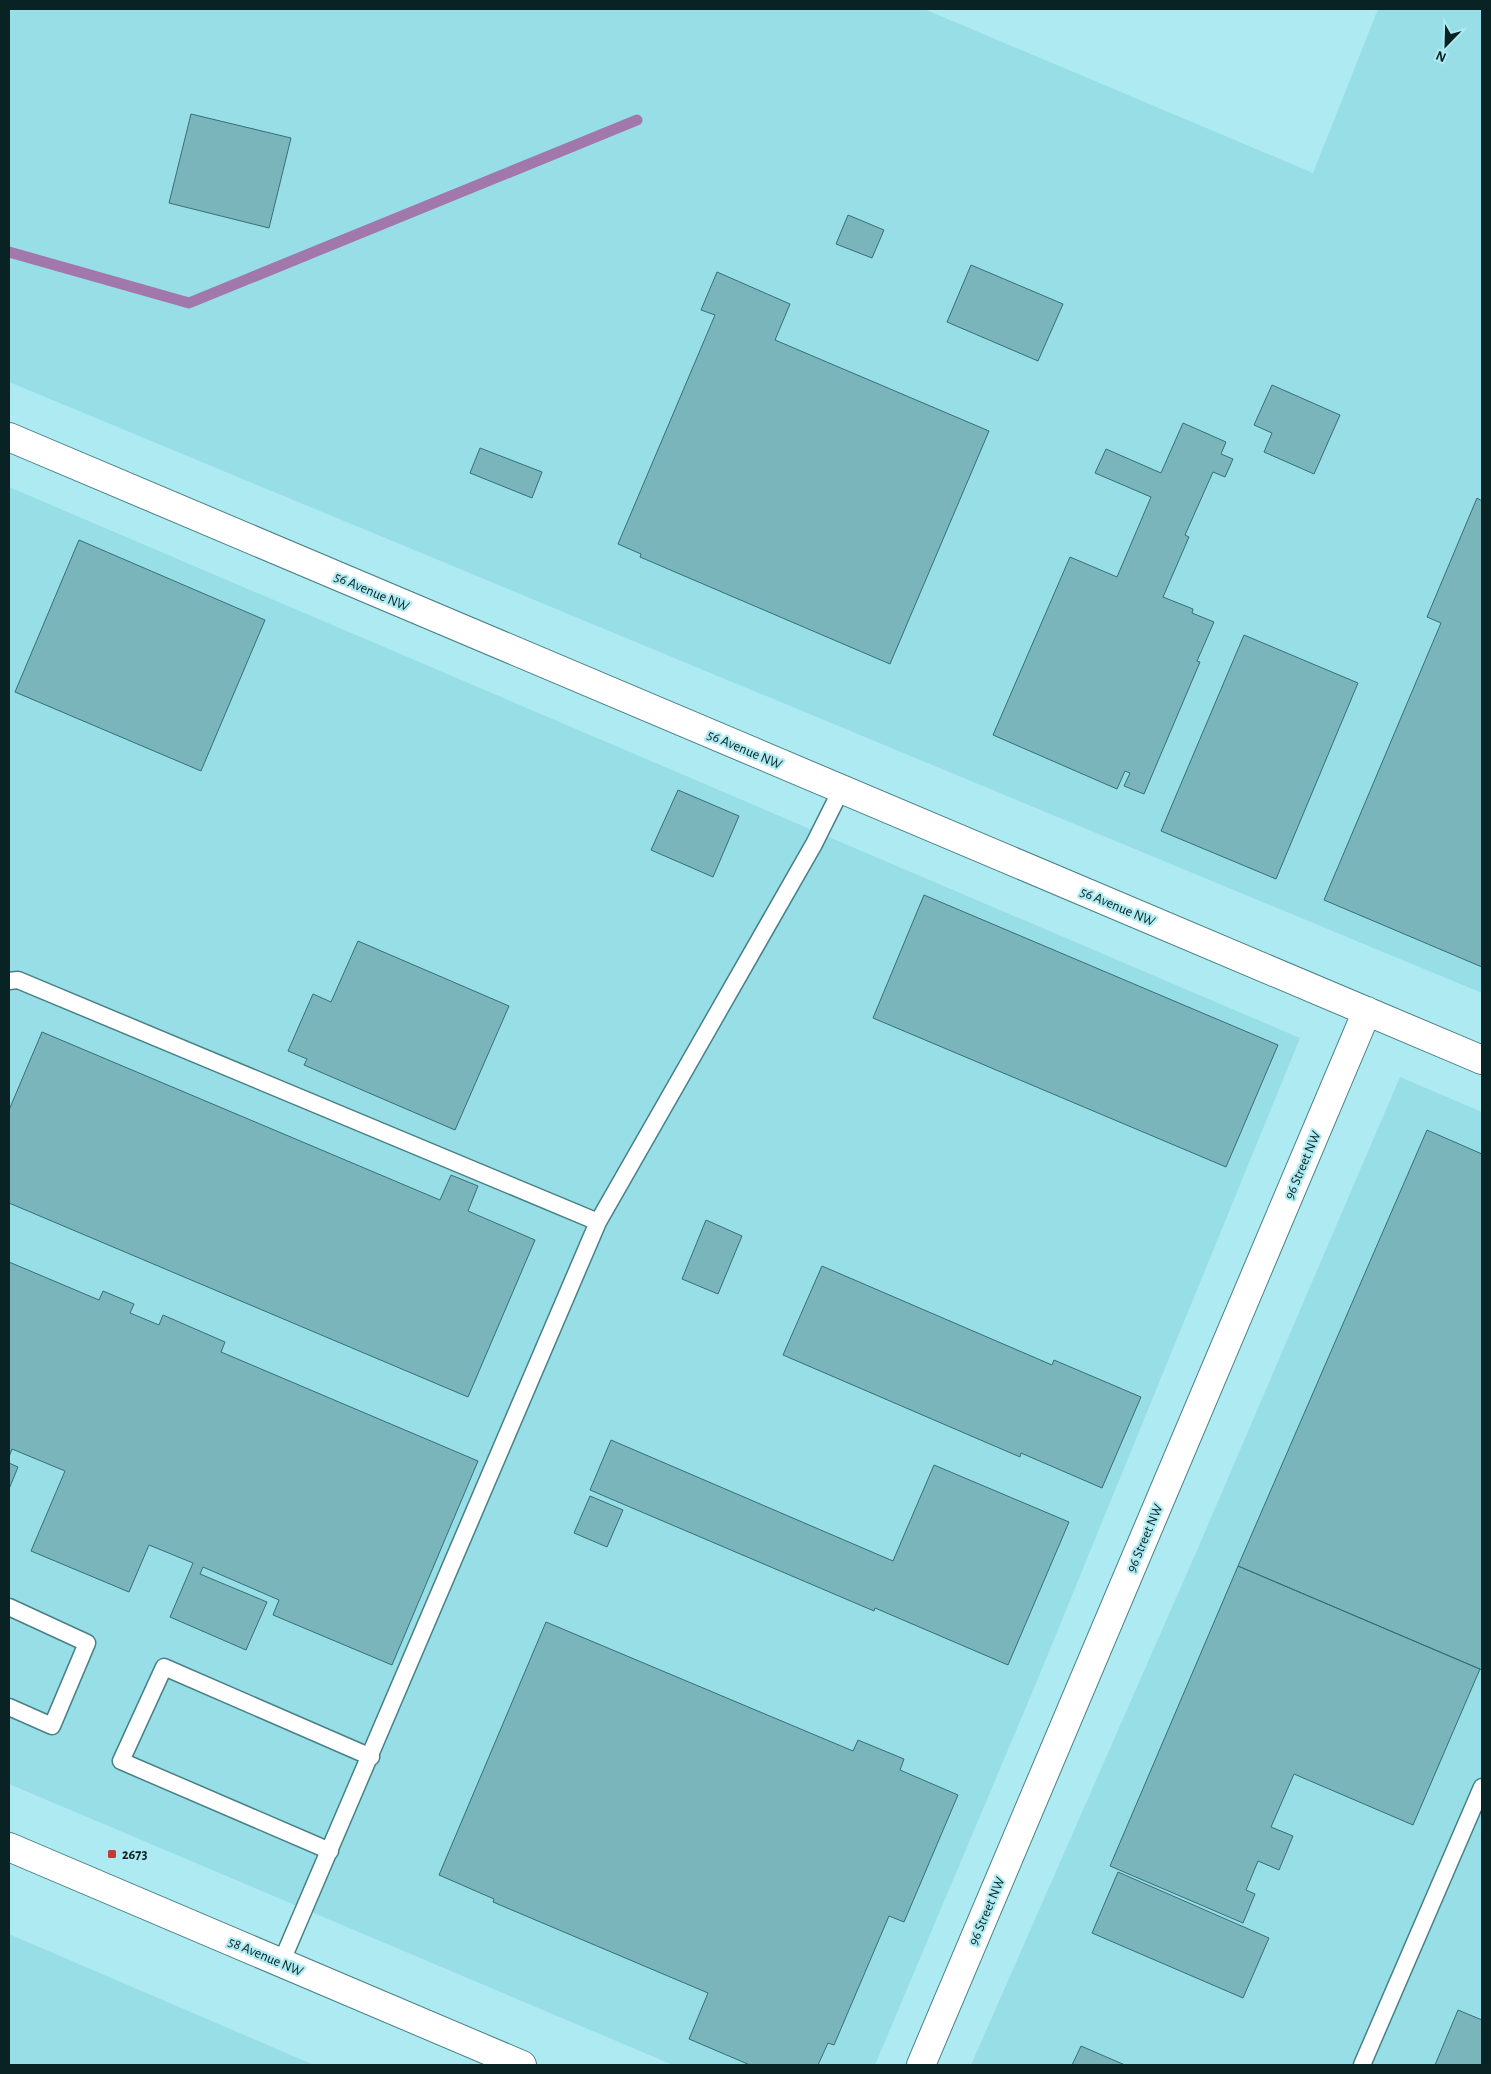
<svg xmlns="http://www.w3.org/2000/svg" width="1491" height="2074" viewBox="0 0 1491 2074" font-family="'Alegreya Sans',sans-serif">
<rect width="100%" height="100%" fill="#aeeaf1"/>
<path fill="#98dee7" d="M9 9H924L1313 173 1378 9H1482V993L9 382Z
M9 487 1300 1038 1037 1681 875 2065H673L9 1784Z
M1400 1077 1482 1112V2065H971L1198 1548Z
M9 1934 314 2065H9Z"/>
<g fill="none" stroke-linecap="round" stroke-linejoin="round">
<path stroke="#a177ac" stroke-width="11" d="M9 252 189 303 637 120"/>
</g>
<path fill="#7ab5bc" stroke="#357076" d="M191 114 291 138 269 228 169 203Z
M848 215 884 230 872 258 836 244Z
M971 265 1063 304 1038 361 947 322Z
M717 272 790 304 775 340 989 431 890 664 640 557 641 554 618 544 715 315 701 310Z
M1272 385 1340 415 1314 474 1264 452 1272 433 1254 425Z
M1183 423 1226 442 1221 454 1233 459 1225 477 1213 472 1185 535 1189 537 1163 597 1193 609 1192 613 1214 622 1197 661 1200 662 1144 794 1124 786 1130 773 1125 771 1117 789 993 735 1070 557 1117 577 1151 497 1095 473 1106 449 1161 473Z
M480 448 542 472 532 498 470 473Z
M1477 498 1482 501V967L1324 900 1441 623 1427 617Z
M79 540 265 620 201 771 15 692Z
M1244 635 1358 683 1276 879 1161 831Z
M678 790 739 816 713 877 651 850Z
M924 895 1278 1045 1226 1167 873 1018Z
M358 941 509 1006 455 1130 304 1065 307 1059 288 1051 313 994 331 1002Z
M42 1032 440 1200 451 1175 478 1186 468 1211 535 1240 468 1397 9 1203V1110Z
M1427 1130 1482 1154V1670L1238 1566Z
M706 1220 742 1236 718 1294 682 1279Z
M9 1262 99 1300 103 1291 134 1304 130 1313 159 1325 163 1315 225 1342 221 1352 478 1461 392 1665 273 1615 279 1600 203 1567 200 1574 267 1602 246 1650 170 1617 193 1563 149 1545 129 1592 31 1551 65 1471 12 1449 9 1457Z
M822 1266 1052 1365 1054 1360 1141 1397 1102 1488 1021 1453 1020 1457 783 1355Z
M611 1440 893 1561 934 1465 1069 1522 1008 1665 875 1608 874 1611 590 1490Z
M9 1463 18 1467 9 1489Z
M590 1496 623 1510 607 1547 574 1533Z
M1238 1566 1480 1669 1413 1825 1294 1774 1271 1827 1293 1836 1279 1870 1258 1861 1246 1890 1255 1894 1243 1923 1110 1866Z
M546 1622 853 1751 858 1740 904 1759 900 1770 958 1795 904 1922 889 1916 834 2045 828 2043 818 2065H750L689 2039 708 1993 493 1902 494 1899 439 1875Z
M1118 1872 1269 1938 1243 1998 1092 1933Z
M1458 2010 1482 2020V2065H1435Z
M1081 2046 1125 2065H1072Z"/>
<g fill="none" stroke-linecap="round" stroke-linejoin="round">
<defs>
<path id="service" d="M9 981 18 980 598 1222 281 1963
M598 1222 814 844 841 790
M9 1607 87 1643 52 1726 9 1707
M330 1851 121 1761 164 1667 371 1757
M1362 2065 1482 1787"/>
<path id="minor" d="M9 437 1482 1060
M921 2065 1367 1011"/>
<path id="tertiary" d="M9 1847 522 2065"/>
</defs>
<use href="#service" stroke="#478187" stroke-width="19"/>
<use href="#minor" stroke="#478187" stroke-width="30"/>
<use href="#tertiary" stroke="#478187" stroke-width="30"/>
<use href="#service" stroke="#fff" stroke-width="16"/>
<use href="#minor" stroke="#fff" stroke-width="28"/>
<use href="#tertiary" stroke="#fff" stroke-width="28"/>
</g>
<rect fill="#c73839" stroke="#aeeaf1" stroke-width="2" x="107" y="1849" width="10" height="10" rx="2.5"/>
<g text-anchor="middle" stroke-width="4.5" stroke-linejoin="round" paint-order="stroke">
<g font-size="14" fill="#092224" stroke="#aeeaf1">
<text transform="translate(372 591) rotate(23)" y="5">56 Avenue NW</text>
<text transform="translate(745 749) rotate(23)" y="5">56 Avenue NW</text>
<text transform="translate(1118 906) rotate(23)" y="5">56 Avenue NW</text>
<text transform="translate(1302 1165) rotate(-67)" y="5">96 Street NW</text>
<text transform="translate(1144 1538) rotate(-67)" y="5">96 Street NW</text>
<text transform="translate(986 1911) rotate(-67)" y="5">96 Street NW</text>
<text transform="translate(266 1956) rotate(23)" y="5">58 Avenue NW</text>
</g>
<g font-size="14" font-weight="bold" fill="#092224" stroke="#aeeaf1" text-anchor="start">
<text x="122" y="1859">2673</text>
</g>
</g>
<rect width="1491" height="2074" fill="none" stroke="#092224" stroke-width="20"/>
<g transform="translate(1446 45) rotate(203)" stroke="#aeeaf1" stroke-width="4" paint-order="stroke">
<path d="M0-4L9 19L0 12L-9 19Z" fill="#092224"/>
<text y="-8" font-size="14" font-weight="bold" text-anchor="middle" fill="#092224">N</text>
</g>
</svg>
